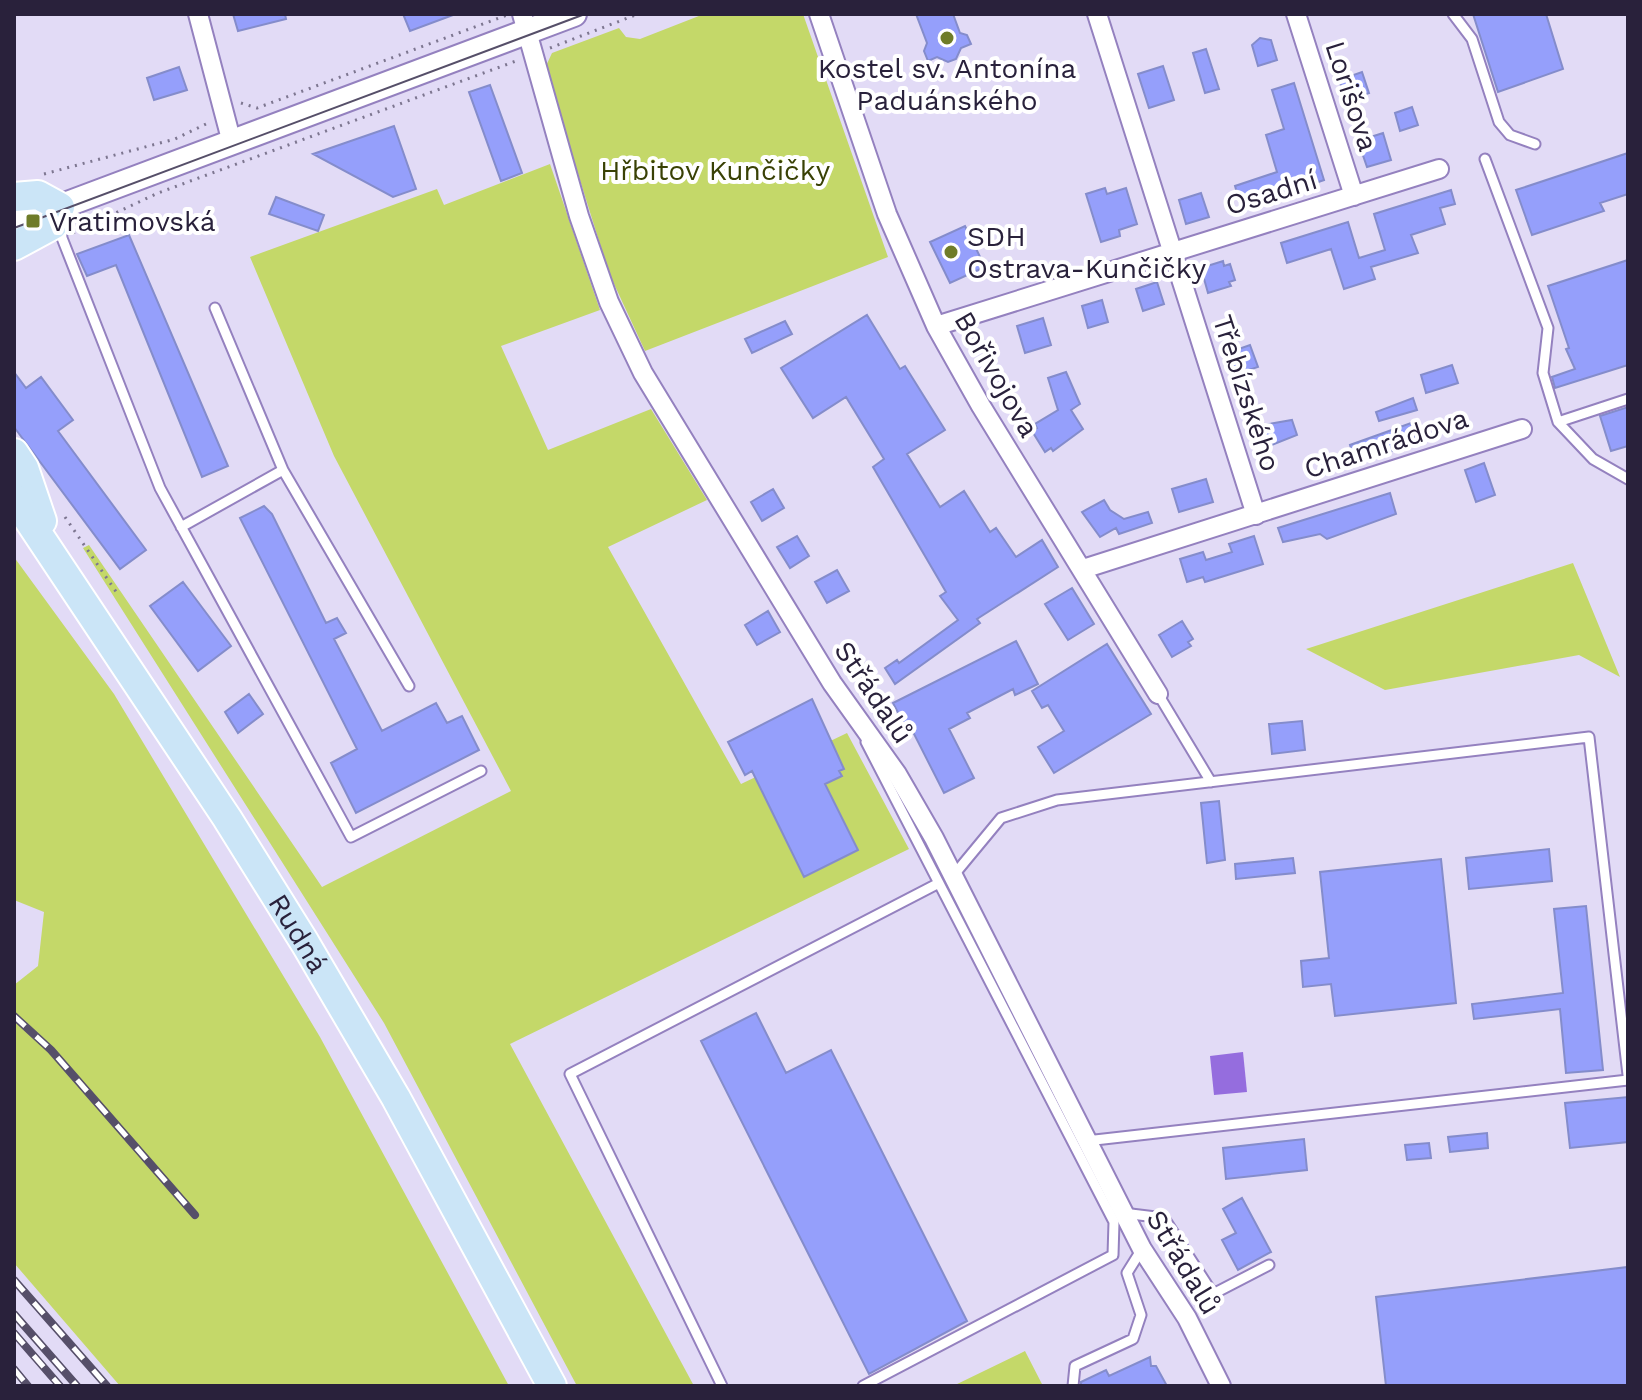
<svg xmlns="http://www.w3.org/2000/svg" width="1642" height="1400" viewBox="0 0 1642 1400" font-family="'Work Sans',sans-serif">
<rect width="100%" height="100%" fill="#e2dbf6"/>
<path fill="#c4d869" d="M704 14H803L888 257 645 351 609 273 545 68 552 53 619 28 626 37 640 39Z
M550 164 600 310 501 346 548 450 651 409 707 500 608 547 741 784 847 733 909 849 510 1044 694 1386H577L384 1023 83 548 89 545 322 887 511 791 334 456 250 257 437 189 444 205Z
M14 557 114 694 320 1037 509 1386H120L14 1263V985L38 966 44 912 14 900Z
M1573 563 1620 677 1579 655 1385 690 1306 649Z
M1025 1351 1043 1386H953Z"/>
<path fill="#956dde" d="M1243 1052 1247 1092 1214 1095 1210 1056Z"/>
<path fill="#959ffb" stroke="#848ccb" stroke-width="2" d="M233 14H285L286 19 238 31Z
M403 14H453V15L410 31Z
M916 14H953L960 33 967 35 971 44 961 48 956 59 948 62 937 57 928 61 924 51 927 43Z
M1473 14H1546L1563 69 1498 92Z
M1260 38 1271 40 1277 60 1258 66 1252 45Z
M1206 49 1219 89 1205 93 1193 53Z
M1163 66 1174 100 1149 108 1138 74Z
M179 67 187 90 154 100 147 78Z
M1362 72 1369 93 1346 100 1339 80Z
M1294 83 1324 180 1301 188 1299 182 1269 192 1271 197 1241 207 1235 186 1277 172 1266 135 1284 129 1272 90Z
M490 85 522 173 501 181 469 92Z
M1412 107 1418 125 1400 131 1395 113Z
M394 126 416 189 393 197 313 154Z
M1383 133 1391 160 1367 167 1358 141Z
M1628 153V194L1600 203 1604 211 1532 235 1516 190Z
M1105 188 1107 194 1126 188 1137 224 1119 230 1120 236 1101 242 1086 194Z
M1451 190 1455 204 1440 208 1445 224 1411 235 1418 253 1371 267 1375 279 1344 289 1331 249 1287 263 1281 243 1348 222 1359 258 1385 250 1374 214Z
M1201 193 1209 217 1186 224 1179 200Z
M276 197 324 215 318 231 269 214Z
M965 226 985 267 950 283 930 242Z
M129 235 228 466 202 477 116 265 87 276 77 254Z
M1628 260V365L1555 388 1552 377 1575 369 1566 349 1569 348 1548 286Z
M1223 261 1224 266 1230 264 1235 280 1229 282 1231 286 1208 293 1201 268Z
M1157 282 1164 304 1143 311 1136 289Z
M1102 300 1108 322 1088 328 1082 306Z
M867 315 900 369 905 366 945 430 907 454 940 507 964 491 990 532 996 528 1016 557 1042 540 1058 567 977 619 980 623 895 684 885 668 897 660 899 663 958 620 940 596 946 592 873 467 884 459 846 397 813 418 781 368Z
M1043 318 1051 345 1025 353 1017 326Z
M785 321 792 334 752 353 745 339Z
M1250 345 1258 367 1234 375 1227 353Z
M1452 365 1458 383 1426 393 1421 375Z
M14 372 26 388 41 377 73 420 58 431 146 550 120 569 14 427Z
M1066 372 1080 404 1071 410 1083 429 1053 451 1051 448 1045 452 1032 431 1037 428 1035 424 1058 410 1048 378Z
M1413 398 1417 410 1379 421 1376 412Z
M1628 407V446L1611 451 1600 416Z
M1292 420 1297 435 1259 450 1252 427Z
M1411 423 1417 443 1355 463 1350 445Z
M1484 463 1495 495 1476 502 1465 470Z
M1206 479 1213 502 1179 512 1172 489Z
M773 489 784 508 762 521 751 502Z
M1390 493 1396 514 1327 539 1320 534 1283 542 1278 528Z
M1104 500 1110 510 1124 519 1148 512 1152 523 1119 534 1116 528 1100 537 1082 512Z
M264 506 272 514 326 623 337 618 346 633 334 639 382 731 436 703 447 723 462 716 479 750 356 813 331 763 357 749 240 518Z
M797 536 809 556 790 568 777 547Z
M1254 536 1263 564 1205 582 1203 577 1187 582 1180 559 1203 552 1206 560 1232 552 1229 544Z
M837 570 849 591 827 603 815 582Z
M183 582 231 646 198 671 150 606Z
M1072 588 1094 624 1068 640 1045 604Z
M768 611 780 632 757 645 745 625Z
M1182 621 1193 639 1188 642 1191 646 1172 657 1159 635Z
M1016 641 1038 684 1015 695 1013 689 967 713 970 718 949 729 974 778 944 793 909 724 905 726 893 703Z
M1107 644 1151 714 1054 773 1038 747 1064 731 1048 705 1042 708 1032 691Z
M249 694 263 714 238 733 225 712Z
M812 699 844 769 839 771 842 776 825 784 858 850 804 877 752 771 745 775 728 742Z
M1302 721 1305 750 1272 754 1269 724Z
M1219 801 1225 860 1207 863 1201 803Z
M1549 849 1552 881 1469 889 1466 858Z
M1293 858 1295 873 1236 879 1235 864Z
M1441 859 1456 1003 1335 1016 1331 984 1303 987 1301 961 1329 958 1320 872Z
M1586 906 1603 1070 1566 1073 1560 1009 1474 1019 1472 1004 1563 993 1554 909Z
M756 1013 786 1073 831 1050 967 1321 869 1374 701 1041Z
M1628 1097V1142L1570 1148 1565 1103Z
M1487 1133 1488 1148 1450 1152 1448 1137Z
M1304 1139 1307 1170 1226 1179 1223 1148Z
M1429 1143 1431 1158 1407 1160 1405 1145Z
M1242 1198 1271 1252 1238 1270 1222 1240 1236 1233 1223 1209Z
M1628 1267V1386H1386L1376 1297Z
M1150 1357 1151 1366H1156L1167 1386H1081V1382L1106 1370 1109 1376Z"/>
<g fill="none" stroke-linecap="round" stroke-linejoin="round">
<defs>
<path id="lane" d="M1453 14 1472 39 1499 122 1510 135 1535 144
M1485 159 1548 328 1543 373 1558 422 1593 459 1628 479
M61 227 62 238 160 488 351 837 481 771
M215 308 283 470 409 686
M1558 422 1628 399
M181 527 283 470
M1158 694 1211 782
M953 876 1001 818 1057 800 1589 737 1628 1075
M1086 1141 1628 1080
M1123 1213 1164 1218 1213 1294 1269 1265
M722 1386 570 1074 939 883
M863 1386 1113 1255 1114 1222 866 742
M1073 1386 1075 1366 1133 1339 1141 1315 1127 1273 1142 1249"/>
<path id="street" d="M198 14 232 143
M522 14 579 216 609 302 643 373 832 683 897 774 934 838 1142 1249 1187 1318 1221 1386
M819 14 887 214 936 326 981 406 1158 694
M1097 14 1256 515
M1296 14 1354 196
M936 326 1439 169
M1083 569 1522 429"/>
<path id="secondary" d="M14 224 574 14"/>
<g id="primary">
<path d="M14 197 38 195 60 207 53 225 14 246"/>
<path d="M14 453 24 468 42 521"/>
<path id="s1" d="M14 498 227 818 305 943 396 1098 552 1386"/>
</g>
</defs>
<use href="#lane" stroke="#9481bf" stroke-width="13"/>
<use href="#street" stroke="#9481bf" stroke-width="22"/>
<use href="#secondary" stroke="#9481bf" stroke-width="28"/>
<use href="#primary" stroke="#fff" stroke-width="32"/>
<path stroke="#7d7690" stroke-width="3" stroke-dasharray="2 6" stroke-linecap="butt" d="M550 48 638 14
M241 103 257 108 507 15
M44 174 175 139 208 123
M73 233 158 193 516 61
M65 517 119 596"/>
<use href="#lane" stroke="#fff" stroke-width="9"/>
<use href="#street" stroke="#fff" stroke-width="18"/>
<use href="#secondary" stroke="#fff" stroke-width="24"/>
<use href="#primary" stroke="#cbe5f7" stroke-width="28"/>
<path stroke="#564f69" stroke-width="2" d="M14 228 585 14"/>
<defs>
<path id="rail" d="M14 1016 51 1050 195 1215
M14 1280 107 1386
M14 1314 77 1386
M14 1333 60 1386
M14 1369 28 1386"/>
</defs>
<use href="#rail" stroke="#564f69" stroke-width="8"/>
<use href="#rail" stroke="#fff" stroke-width="5" stroke-dasharray="15" stroke-linecap="butt"/>
</g>
<g fill="#6f7c29" stroke="#fff" stroke-width="3">
<circle cx="947" cy="38" r="8"/>
<rect x="25" y="213" width="16" height="16" rx="4"/>
<circle cx="951" cy="252" r="8"/>
</g>
<g text-anchor="middle" stroke-width="8" stroke-linejoin="round" paint-order="stroke">
<g font-size="28" fill="#29213b" stroke="#fff" text-anchor="start">
<text x="947" y="78" text-anchor="middle">Kostel sv. Antonína<tspan x="947" dy="32">Paduánského</tspan></text>
<text x="49" y="231">Vratimovská</text>
<text x="967" y="246">SDH<tspan x="967" dy="32">Ostrava-Kunčičky</tspan></text>
</g>
<g font-size="28" fill="#29213b" stroke="#fff">
<text transform="translate(1352 96) rotate(72)" y="10">Lorišova</text>
<text transform="translate(1271 192) rotate(-17)" y="10">Osadní</text>
<text transform="translate(997 374) rotate(60)" y="10">Bořivojova</text>
<text transform="translate(1247 393) rotate(72)" y="10">Třebízského</text>
<text transform="translate(1386 443) rotate(-18)" y="10">Chamrádova</text>
<text transform="translate(874 692) rotate(56)" y="10">Střádalů</text>
<text dy="10" stroke="none"><textPath href="#s1" startOffset="520">Rudná</textPath></text>
<text transform="translate(1184 1262) rotate(59)" y="10">Střádalů</text>
</g>
<g font-size="28" fill="#394105" stroke="#fff">
<text x="715" y="180">Hřbitov Kunčičky</text>
</g>
</g>
<rect width="1642" height="1400" fill="none" stroke="#29213b" stroke-width="32"/>
</svg>
